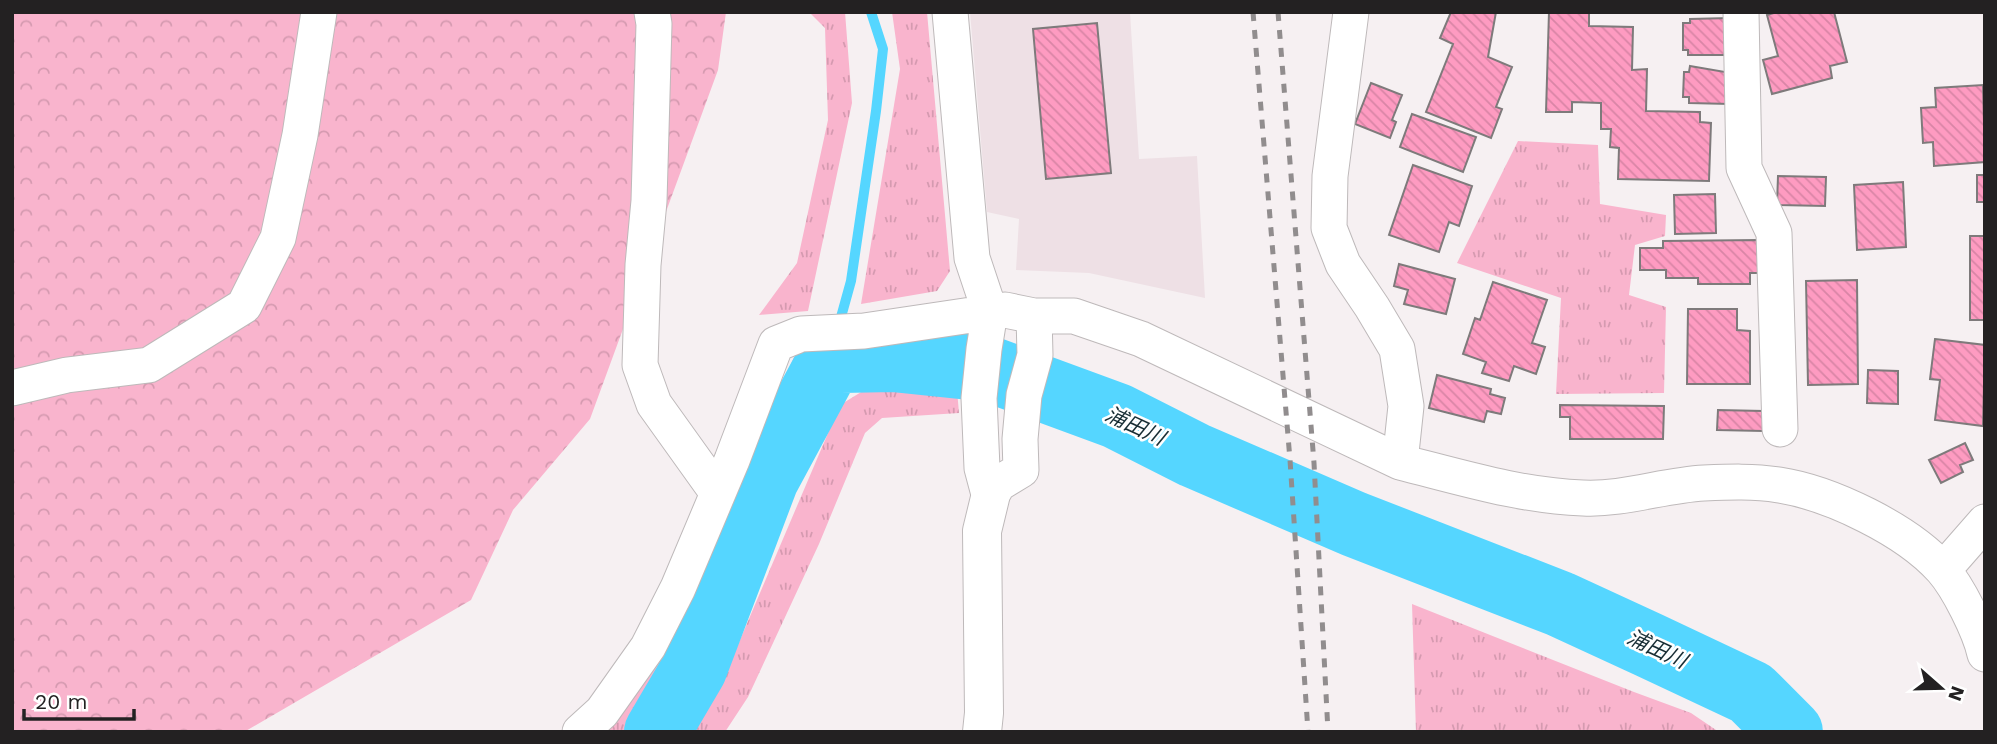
<svg xmlns="http://www.w3.org/2000/svg" width="1997" height="744" viewBox="0 0 1997 744" font-family="'Work Sans','Noto Sans JP',sans-serif">
<defs>
<pattern id="grass-tufts" width="24" height="20" patternUnits="userSpaceOnUse" patternTransform="scale(1.75)"><rect width="24" height="20" fill="#f9b4cd"/><path d="M3 7l-1-3M5 7V3M7 7l1-3M15 17l-1-3M17 17v-4M19 17l1-3" fill="none" stroke="#d59ab0"/></pattern>
<pattern id="forest-crowns" width="20" height="18" patternUnits="userSpaceOnUse" patternTransform="scale(1.75)"><rect width="20" height="18" fill="#f9b4cd"/><path d="M2 6a3 3 0 1 1 6 0M12 15a3 3 0 1 1 6 0" fill="none" stroke="#d59ab0"/></pattern>
<pattern id="building-back-hatch" width="6" height="6" patternUnits="userSpaceOnUse" patternTransform="scale(1.75)"><rect width="6" height="6" fill="#fe9bc1"/><path d="M-1 5l2 2M0 0l6 6M5-1l2 2" fill="none" stroke="#d985a6"/></pattern>
</defs>
<rect width="100%" height="100%" fill="#f6f0f2"/>
<path fill="#eee0e5" d="M970 12H1130L1139 159 1197 156 1205 298 1089 273 1016 270 1019 219 987 212Z"/>
<path fill="url(#grass-tufts)" d="M809 12H845L852 103 808 311 759 315 797 263 828 120 825 28Z
M892 12H927L950 271 937 291 861 304 900 69Z
M1518 141 1598 145 1600 204 1666 215 1665 236 1635 245 1629 295 1666 307 1664 393 1556 394 1561 298 1457 263Z
M822 351 776 421 677 675 635 732H608L644 684 712 550 794 357Z
M871 386 957 390 959 413 882 418 865 433 819 544 748 697 725 732H689L717 694 840 405Z
M1412 604 1634 692 1691 713 1719 732H1416Z"/>
<path fill="url(#forest-crowns)" d="M12 12H726L718 70 590 419 513 510 471 600 244 732H12Z"/>
<g fill="none" stroke-linecap="round" stroke-linejoin="round">
<path stroke="#55d6ff" stroke-width="10" d="M828 364 851 281 876 111 883 49 871 12"/>
<path stroke="#55d6ff" stroke-width="66" d="M657 732 694 669 766 479 828 364 841 360 893 359 989 369 1117 416 1194 455 1354 524 1560 604 1649 645 1751 693 1790 732"/>
</g>
<path fill="url(#building-back-hatch)" stroke="#7e7a7b" stroke-width="2" d="M1451 12H1496L1488 57 1512 67 1496 107 1502 109 1491 138 1426 112 1453 44 1440 38Z
M1549 12H1589V26L1633 27 1632 70 1647 69 1646 111 1700 112V122L1711 123 1709 181 1618 179 1619 148 1610 147 1611 129H1601V103L1572 102V112H1546Z
M1777 12H1834L1847 62 1830 66 1832 78 1772 94 1763 60 1778 56 1767 15Z
M1729 18V55H1688V50H1683V23H1690V19Z
M1097 23 1111 173 1046 179 1033 29Z
M1690 66 1731 73 1730 104 1689 103V97H1683L1684 72H1689Z
M1371 83 1402 95 1392 120 1396 122 1390 138 1355 124Z
M1983 85 1985 162 1934 166 1933 142 1923 143 1921 108 1936 107 1935 88Z
M1412 114 1476 137 1463 172 1400 147Z
M1413 165 1472 186 1459 226 1449 222 1439 252 1389 235Z
M1977 175H1985V202H1977Z
M1778 176 1826 177 1825 206 1777 205Z
M1903 182 1906 247 1857 250 1854 185Z
M1715 194 1716 233 1675 234 1674 195Z
M1970 236H1985V320H1970Z
M1758 240V273H1750V284H1698V278H1666V270H1640V248H1663V241Z
M1399 264 1455 279 1446 314 1404 304 1408 290 1394 286Z
M1857 280 1858 384 1808 385 1806 281Z
M1493 282 1547 300 1532 343 1545 347 1536 374 1514 366 1509 381 1482 373 1486 362 1463 354 1475 318 1480 320Z
M1688 309H1737V330L1750 331V384H1687Z
M1935 339 1985 345 1983 426 1935 420 1940 380 1930 379Z
M1868 370 1898 371V404L1867 403Z
M1437 375 1491 389 1490 394 1505 398 1501 414 1487 411 1484 422 1429 408Z
M1560 405 1664 406 1663 439H1570V417H1560Z
M1718 410 1763 411V431L1717 430Z
M1965 443 1973 460 1960 465 1963 472 1941 483 1929 460Z"/>
<g fill="none" stroke-linecap="round" stroke-linejoin="round">
<defs>
<path id="minor" d="M652 12 654 24 649 201 643 265 640 365 654 404 717 492
M950 12 972 258 990 312 984 349 979 398 982 468 990 498 998 484 1021 470 1020 439 1024 395 1035 355 1034 316
M1741 12 1744 168 1774 233 1780 429
M12 388 67 375 149 365 244 306 278 238 300 135 319 12
M1400 462C1460 477 1521 496 1583 498 1624 500 1664 485 1704 483 1729 482 1754 481 1779 485 1831 493 1907 530 1942 569 1958 587 1980 631 1985 654
M1943 570 1985 522
M580 732 602 712 648 647 678 588 732 460 776 344 801 334 864 331 1005 310 1034 316H1074L1141 339 1400 462 1406 406 1397 349 1372 307 1343 264 1329 228 1330 176 1351 12"/>
<path id="tertiary" d="M982 732 984 713 982 531 990 498"/>
</defs>
<use href="#minor" stroke="#beb9ba" stroke-width="37"/>
<use href="#tertiary" stroke="#beb9ba" stroke-width="40"/>
<use href="#minor" stroke="#fff" stroke-width="35"/>
<use href="#tertiary" stroke="#fff" stroke-width="38"/>
<path stroke="#918d8e" stroke-width="5" stroke-dasharray="9 9" stroke-linecap="butt" d="M1253 12 1290 460 1308 732
M1278 12 1314 463 1328 732"/>
</g>
<g text-anchor="middle" stroke-width="5" stroke-linejoin="round" paint-order="stroke">
<g font-size="21" font-style="italic" fill="#182e35" stroke="#fff">
<text transform="translate(1135 426) rotate(25)" y="7">浦田川</text>
<text transform="translate(1657 649) rotate(25)" y="7">浦田川</text>
</g>
</g>
<rect width="1997" height="744" fill="none" stroke="#232122" stroke-width="28"/>
<g transform="translate(1941 688) rotate(110)" stroke="#ffffff" stroke-width="5" paint-order="stroke">
<path d="M0-5L12 26L0 18L-12 26Z" fill="#232122"/>
<text y="-10" font-size="19" font-weight="bold" text-anchor="middle" fill="#232122">N</text>
</g>
<path d="M24 709v10h110v-10" fill="none" stroke="#232122" stroke-width="3.5"/>
<text x="35" y="709" font-size="21" fill="#232122" stroke="#ffffff" stroke-width="5" paint-order="stroke">20 m</text>
</svg>
